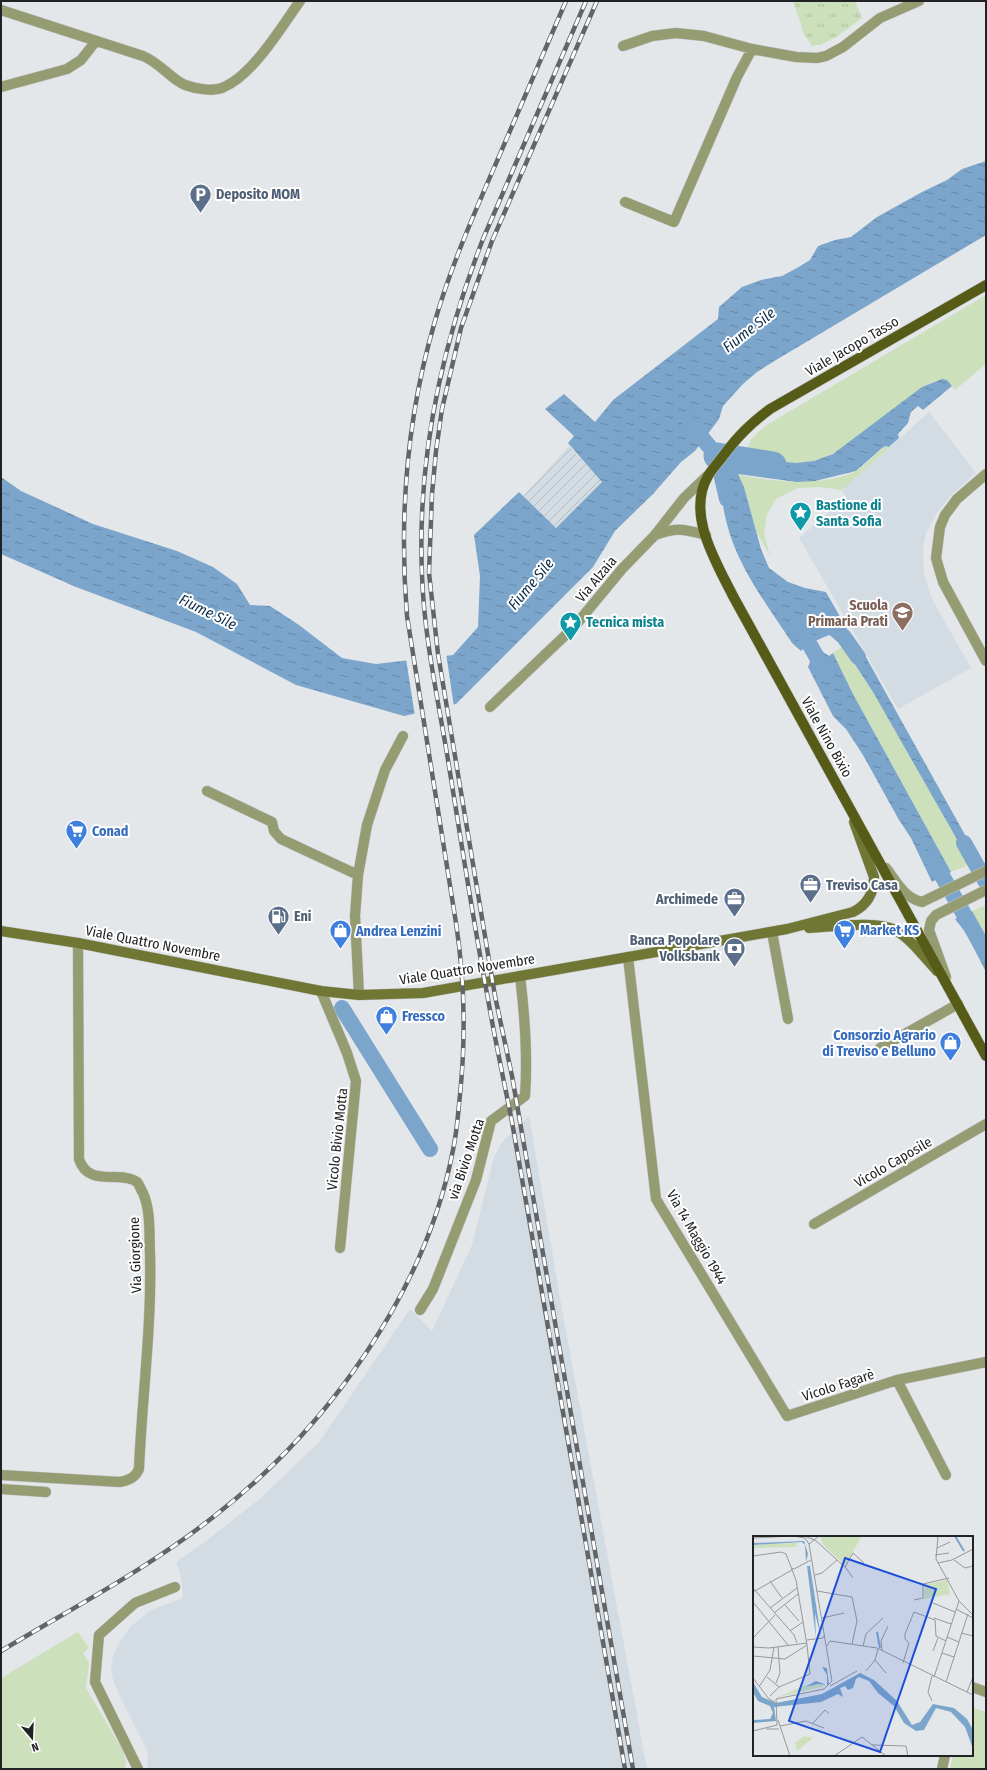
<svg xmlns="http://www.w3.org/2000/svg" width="987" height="1770" viewBox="0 0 987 1770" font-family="'Fira Sans Condensed',sans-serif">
<defs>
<pattern id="industrial-furrows" width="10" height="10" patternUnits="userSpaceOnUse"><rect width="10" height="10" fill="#d3dbe3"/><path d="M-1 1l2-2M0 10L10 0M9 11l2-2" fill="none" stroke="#b5bcc2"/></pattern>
<pattern id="grass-tufts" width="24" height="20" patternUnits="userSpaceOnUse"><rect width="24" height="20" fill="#cce0bb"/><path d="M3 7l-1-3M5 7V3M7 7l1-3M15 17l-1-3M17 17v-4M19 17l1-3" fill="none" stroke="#afc0a0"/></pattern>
<pattern id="water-ripples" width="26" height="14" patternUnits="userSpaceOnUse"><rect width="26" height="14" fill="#7ca5cc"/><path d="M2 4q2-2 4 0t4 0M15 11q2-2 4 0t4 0" fill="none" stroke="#6586a5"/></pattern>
</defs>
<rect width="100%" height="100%" fill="#e4e7ea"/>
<path fill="#d3dbe3" d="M929 412 976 473 951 495 937 513 926 533 923 548 924 574 932 599 971 668 898 709 799 538 846 497 842 490Z
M529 1116 563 1315 647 1769H149L147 1766 148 1752 120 1697 113 1680 111 1669 113 1655 120 1641 130 1627 151 1610 183 1598 181 1576 176 1562 205 1542 262 1497 320 1441 410 1309 432 1331 472 1245 494 1157 501 1143Z"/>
<path fill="url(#industrial-furrows)" d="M569 446 603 481 554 529 522 497Z"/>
<path fill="url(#grass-tufts)" d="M793 1H855L862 18C846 30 832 43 812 46L804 34Z"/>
<path fill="#cce0bb" d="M986 295V364L955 390 947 380 935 381 922 387C895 408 845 454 814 461 792 466 766 460 745 455L751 439 765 426Z
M887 446 890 447 842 490 819 487 798 488 776 499 767 514 764 534 770 556 756 531 744 487 737 474C771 482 824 487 856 471 867 465 875 452 887 446Z
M843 646 873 692 971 864 951 872 853 694 833 653Z
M986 905V936L972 911Z
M78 1632 89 1648 83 1653 89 1663 86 1688 123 1751 126 1761 125 1769H1V1678Z
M972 1707 986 1712V1769H950L953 1755H972Z"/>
<path fill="url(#water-ripples)" d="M986 161V235L776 360 757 372 743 384 723 406 719 419 695 451 681 462 653 494 615 531 593 567 456 704 404 716 296 685 196 632 76 587 1 554V477L21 491 93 524 177 551 213 567 237 584 250 605 270 606 299 625 342 658 376 664 453 655 478 627 480 576 474 535 519 492 556 528 602 482 568 443 574 436 545 409 564 394 595 422 613 400 718 319 719 307 742 287 761 280 782 276 797 268 810 260 818 246 835 240 851 237 877 217 922 192 947 180 962 169Z
M942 379 947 380 952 386 923 410 918 406 911 412 908 423 898 434 899 438 889 447 886 446 882 448 856 471 815 481 797 482 738 474 744 487 761 549 769 568 788 582 805 588 826 592 847 629C832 634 812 640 801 651L792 643C758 591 724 550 721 485L719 482 739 457 745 455 765 460 796 463 814 461 833 454 922 387Z
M849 638 854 647 862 650 979 860 971 864 873 692 843 646 842 641Z
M823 652 829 656 833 653 853 694 951 872 932 882 911 838 899 820 863 755 846 729 833 716 808 667 811 659Z
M972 911 986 936V972L966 933 955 919Z"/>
<path fill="#e4e7ea" d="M446 653 454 707 415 716 406 659Z"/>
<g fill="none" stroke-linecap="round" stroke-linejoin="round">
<path stroke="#7ca5cc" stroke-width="16" d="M690 423 717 456 727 499
M822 618 844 637 858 657
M799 626 827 675
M964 843 986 882
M932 858 986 953
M342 1008 430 1149"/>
<path stroke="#7ca5cc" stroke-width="27" d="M717 456 773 465"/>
<defs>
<path id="minor" d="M1 10 143 56C160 63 171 79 185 85 196 89 214 92 224 87 253 75 282 26 300 1
M623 46 652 36 676 33 704 36 752 49 796 57 817 58 826 56 843 47 880 18 919 1
M1 87 67 69 81 60 96 41
M625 202 674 222 737 77 752 49
M986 474 957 499 945 515 940 527 936 558 943 582 986 661
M655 535C677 527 683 529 706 535
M490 707 574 627 622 569 655 535 684 498 707 476
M207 791 272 822 274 831 281 839 358 875
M886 868C897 882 904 898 922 902L986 871
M772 932 788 1019
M628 957 656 1199 787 1416 897 1380 986 1362
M946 977 929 930 931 921 936 915 986 890
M321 991 347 1053 356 1081 340 1248
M359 995 355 916 358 875 367 825 385 770 403 736
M880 1048 958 1004
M814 1224 986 1124
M420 1310 433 1289 476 1180 491 1121 525 1096C528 1054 525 1017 520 976
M897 1380 946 1475
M1 1475 120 1482C129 1480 135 1478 139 1469 142 1397 152 1326 150 1253 149 1234 151 1211 143 1193 141 1190 139 1184 137 1182 121 1170 88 1188 79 1159L78 943
M1 1489 46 1492
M972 1687 986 1692
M138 1769 95 1682 99 1635 135 1603 175 1587
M942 1769 945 1755"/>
<path id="secondary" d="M809 928C830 927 878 920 895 930 911 939 924 957 937 971
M1 931 78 943 321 991 359 995 423 993 787 929 853 912C867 905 874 893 874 877L854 822"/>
<path id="primary" d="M986 285 770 409C750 424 738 436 723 456 718 463 712 469 708 476 686 514 716 562 733 596L986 1056"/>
</defs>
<use href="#minor" stroke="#c1c4c6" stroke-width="11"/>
<use href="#secondary" stroke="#c1c4c6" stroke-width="11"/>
<use href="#primary" stroke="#c1c4c6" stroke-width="11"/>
<use href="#minor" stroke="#969c72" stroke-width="10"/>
<use href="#secondary" stroke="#707735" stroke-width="10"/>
<use href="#primary" stroke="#565c17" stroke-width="10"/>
<defs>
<path id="rail" d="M586 1 483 239C441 347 417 458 422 575 424 637 438 699 448 760 461 840 473 920 488 999 495 1040 504 1081 512 1122 551 1338 587 1553 625 1769
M597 1 492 241 461 328 442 409 436 451 432 494 429 573 438 654 495 996 512 1076 633 1769
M1 1651C74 1607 151 1567 217 1514 328 1427 426 1291 453 1150 457 1132 458 1113 460 1095 466 1036 465 982 456 923L407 616C399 518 407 416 435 321 451 266 474 214 497 161 520 108 543 54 566 1"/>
</defs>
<use href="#rail" stroke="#626466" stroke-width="4.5"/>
<use href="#rail" stroke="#fff" stroke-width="3" stroke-dasharray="9" stroke-linecap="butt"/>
</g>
<defs>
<symbol id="parking-pin" viewBox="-11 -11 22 30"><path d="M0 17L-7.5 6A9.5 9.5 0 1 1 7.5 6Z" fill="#5c6f8a" stroke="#fff"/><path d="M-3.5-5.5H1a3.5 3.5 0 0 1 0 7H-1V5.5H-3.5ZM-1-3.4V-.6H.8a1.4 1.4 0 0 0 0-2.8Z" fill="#fff"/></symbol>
<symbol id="sight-pin" viewBox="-11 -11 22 30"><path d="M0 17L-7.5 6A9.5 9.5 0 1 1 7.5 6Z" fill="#0f9aa8" stroke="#fff"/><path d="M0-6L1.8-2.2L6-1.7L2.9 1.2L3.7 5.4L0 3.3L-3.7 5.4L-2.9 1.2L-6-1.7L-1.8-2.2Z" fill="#fff"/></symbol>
<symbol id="school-pin" viewBox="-11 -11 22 30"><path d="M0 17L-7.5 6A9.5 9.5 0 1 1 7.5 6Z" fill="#8d6e63" stroke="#fff"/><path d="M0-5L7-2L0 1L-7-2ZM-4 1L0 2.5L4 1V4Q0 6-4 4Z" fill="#fff"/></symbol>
<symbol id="supermarket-pin" viewBox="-11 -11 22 30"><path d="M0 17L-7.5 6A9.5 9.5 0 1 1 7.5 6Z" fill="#3f7fe0" stroke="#fff"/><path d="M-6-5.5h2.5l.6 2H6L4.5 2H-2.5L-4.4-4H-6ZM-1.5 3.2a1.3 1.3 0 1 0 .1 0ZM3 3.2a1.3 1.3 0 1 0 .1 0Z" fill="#fff"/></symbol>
<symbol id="office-pin" viewBox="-11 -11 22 30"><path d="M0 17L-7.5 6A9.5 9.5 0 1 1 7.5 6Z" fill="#5c6f8a" stroke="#fff"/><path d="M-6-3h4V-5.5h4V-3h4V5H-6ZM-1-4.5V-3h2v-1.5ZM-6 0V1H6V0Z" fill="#fff"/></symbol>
<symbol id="fuel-pin" viewBox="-11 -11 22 30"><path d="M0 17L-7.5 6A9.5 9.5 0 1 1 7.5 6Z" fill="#5c6f8a" stroke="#fff"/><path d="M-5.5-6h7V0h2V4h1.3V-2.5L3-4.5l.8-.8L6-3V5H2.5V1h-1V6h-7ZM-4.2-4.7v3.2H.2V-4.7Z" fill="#fff"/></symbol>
<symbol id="shop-pin" viewBox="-11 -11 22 30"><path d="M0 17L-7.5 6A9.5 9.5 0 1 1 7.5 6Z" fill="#3f7fe0" stroke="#fff"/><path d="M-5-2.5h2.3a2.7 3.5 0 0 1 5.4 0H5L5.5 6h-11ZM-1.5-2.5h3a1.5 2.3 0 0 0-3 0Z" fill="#fff"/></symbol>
<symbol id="bank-pin" viewBox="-11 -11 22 30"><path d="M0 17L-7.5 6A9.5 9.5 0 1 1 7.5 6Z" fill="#5c6f8a" stroke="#fff"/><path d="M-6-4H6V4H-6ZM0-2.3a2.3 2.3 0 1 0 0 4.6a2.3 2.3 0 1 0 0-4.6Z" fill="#fff"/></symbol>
</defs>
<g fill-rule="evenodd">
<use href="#parking-pin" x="188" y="182" width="25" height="34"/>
<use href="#sight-pin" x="788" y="500" width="25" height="34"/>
<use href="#school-pin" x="890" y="600" width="25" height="34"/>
<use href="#sight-pin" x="558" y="610" width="25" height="34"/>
<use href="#supermarket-pin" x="64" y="818" width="25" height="34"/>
<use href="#office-pin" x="798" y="872" width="25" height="34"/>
<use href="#office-pin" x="722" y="886" width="25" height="34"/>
<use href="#fuel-pin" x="266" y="904" width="25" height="34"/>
<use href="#supermarket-pin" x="832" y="918" width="25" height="34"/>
<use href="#shop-pin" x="328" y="918" width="25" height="34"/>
<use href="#bank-pin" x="722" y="936" width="25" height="34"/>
<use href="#shop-pin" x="374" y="1004" width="25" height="34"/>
<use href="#shop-pin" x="938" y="1030" width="25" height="34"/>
</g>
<g text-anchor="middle" stroke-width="4" stroke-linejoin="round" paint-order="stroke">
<g font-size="14" font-weight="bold" fill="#4e5e75" stroke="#fff" text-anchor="start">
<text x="216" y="199">Deposito MOM</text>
<text x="826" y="890">Treviso Casa</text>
<text x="718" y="904" text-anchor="end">Archimede</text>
<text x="294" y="921">Eni</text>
<text x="720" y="945" text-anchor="end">Banca Popolare<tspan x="720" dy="16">Volksbank</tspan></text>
</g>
<g font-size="14" fill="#212223" stroke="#fff">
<text transform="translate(852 346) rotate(-30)" y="5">Viale Jacopo Tasso</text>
<text transform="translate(596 579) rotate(-50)" y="5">Via Alzaia</text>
<text transform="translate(827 737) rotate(61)" y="5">Viale Nino Bixio</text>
<text transform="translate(153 943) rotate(11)" y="5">Viale Quattro Novembre</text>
<text transform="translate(467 969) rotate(-9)" y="5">Viale Quattro Novembre</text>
<text transform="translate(337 1139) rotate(-84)" y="5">Vicolo Bivio Motta</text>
<text transform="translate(466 1159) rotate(-71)" y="5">via Bivio Motta</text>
<text transform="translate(893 1162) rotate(-30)" y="5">Vicolo Caposile</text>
<text transform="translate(697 1237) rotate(60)" y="5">Via 14 Maggio 1944</text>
<text transform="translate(135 1255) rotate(-92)" y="5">Via Giorgione</text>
<text transform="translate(838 1385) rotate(-18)" y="5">Vicolo Fagarè</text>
</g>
<g font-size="14" font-weight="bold" fill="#0d838f" stroke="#fff" text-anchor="start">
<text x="816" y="510">Bastione di<tspan x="816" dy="16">Santa Sofia</tspan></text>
<text x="586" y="627">Tecnica mista</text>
</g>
<g font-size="14" font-weight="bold" fill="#785e54" stroke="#fff" text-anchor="end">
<text x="888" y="610">Scuola<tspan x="888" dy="16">Primaria Prati</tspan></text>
</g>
<g font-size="14" font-weight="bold" fill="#366cbe" stroke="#fff" text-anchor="start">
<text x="92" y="836">Conad</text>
<text x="860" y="935">Market KS</text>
<text x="356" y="936">Andrea Lenzini</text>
<text x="402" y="1021">Fressco</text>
<text x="936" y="1040" text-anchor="end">Consorzio Agrario<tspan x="936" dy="16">di Treviso e Belluno</tspan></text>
</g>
<g font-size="15" font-style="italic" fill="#0c2c47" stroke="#fff">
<text transform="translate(749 330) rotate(-38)" y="5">Fiume Sile</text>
<text transform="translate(531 584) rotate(-50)" y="5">Fiume Sile</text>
<text transform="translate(208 612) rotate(26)" y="5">Fiume Sile</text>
</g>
</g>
<g transform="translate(753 1536)">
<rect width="220" height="220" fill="#e4e7ea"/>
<path d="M44 7 43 11 0 12V9ZM60 198V202L44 215 42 207 51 200 59 202Z" fill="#cce0bb"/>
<path d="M68 0H105L108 2 92 29 69 8ZM194 44 197 58 171 63 172 49ZM67 148 73 150 22 162 51 150Z" fill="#cce0bb"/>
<path d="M51 5 55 18 53 26 52 9 49 6 0 9V7ZM54 30H57L68 101 62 77 63 102ZM69 131 74 132 76 149 65 148 52 151 63 145 74 149V139ZM107 137 121 144 144 165 159 189 167 186 180 168 201 172 214 183 220 194V213L212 191 198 176 183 172 171 194 163 195 151 187 141 170 125 157 116 145 106 141 103 143 100 152 95 154 92 150 87 152 90 161 85 158 68 166 21 171 23 185 0 187 1 184 17 183 20 177 17 170 5 165 0 156V146L9 161 23 167 69 158Z" fill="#7ca5cc"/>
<path fill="none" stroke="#7ca5cc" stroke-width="2" d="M202 0 211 15M124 96 127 112"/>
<path fill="none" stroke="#96989a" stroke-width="1" d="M51 0 62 4 93 32 100 42M185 0 183 23 206 65 220 79M0 2 39 0M56 8 66 0M184 12 197 6M182 19 196 17M0 20 28 16 33 18 43 44 54 109 32 123 0 120M201 24 212 32 220 30M185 27 199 24 220 13M92 31 100 17 111 27M38 32 41 33 58 24M62 39 69 37 84 24M17 45 29 62M0 52 41 99 44 107M64 55 99 61 104 85 99 108M0 56 39 34M161 64 170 62V48L196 42M0 66 35 109M180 67 202 76M32 69 46 85M17 72 44 52M203 73 220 82M21 77 45 58M69 82 91 77M181 82 198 88M37 95 50 86M208 97 220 100M194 101 206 106M0 102 22 79M54 104 70 102 71 100M74 110 77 105 124 112 220 159M110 110 113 98 130 82M0 111 16 112 54 107M129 114 128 105 135 90M180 115 185 102M189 117 201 121M122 124 133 137M150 127 156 107 152 103V98L161 76 182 84 183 100 193 105M113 135 122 124 125 113M179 140 175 156 179 165M14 141 26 151M181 141 206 65M0 142 16 163 22 166M193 146 215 78M23 147 27 137 25 111M77 150 104 135M6 151 17 134 21 111M214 156 220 141M17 160 26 151 57 138 54 109M25 184 37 220M59 188 72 174 76 178M27 190 53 185 71 192M13 193H26M0 195 24 189 23 163 71 153 79 145 56 8 52 2 40 0M119 209 153 210 155 220M81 220 109 201 133 220"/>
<path fill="#1d4ed8" fill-opacity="0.15" stroke="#1d4ed8" stroke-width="2" d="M92 22 183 53 127 216 36 185Z"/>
<rect width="220" height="220" fill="none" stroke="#212223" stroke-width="2"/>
</g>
<rect width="987" height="1770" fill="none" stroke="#212223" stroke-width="4"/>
<g transform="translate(32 1738) rotate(161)" stroke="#ffffff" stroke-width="3" paint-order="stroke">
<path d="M0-3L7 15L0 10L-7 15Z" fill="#212223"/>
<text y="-6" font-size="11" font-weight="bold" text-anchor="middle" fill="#212223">N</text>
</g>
</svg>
